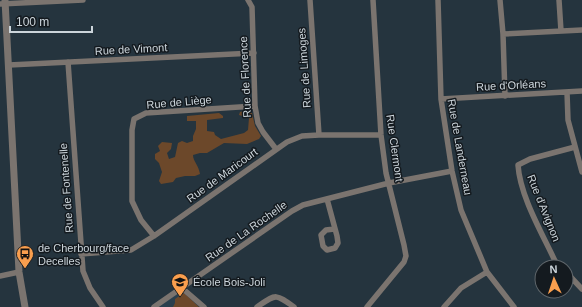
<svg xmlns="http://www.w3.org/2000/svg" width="582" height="307" viewBox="0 0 582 307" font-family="Arial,sans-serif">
<rect width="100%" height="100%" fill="#25343e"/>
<path fill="#2a3f4d" d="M182 288 201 307H154Z"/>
<path fill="#6c482a" d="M244 111 252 113 255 126 261 136 259 139 247 144 224 143 207 153H200L193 155C193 161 199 166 200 174L195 176H185L176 178 173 182 161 184 159 181 162 172 159 163 155 159V154L160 151 158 146 162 142 172 143 171 149 167 153 169 159 175 157 178 143 182 141 187 143 193 141V136L196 129V121H187V116L219 113 223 116V118L207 120V131L214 132 215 135 221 139 244 133 248 130 249 118 239 115 240 112Z
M184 293 199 307H173L175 303V299Z"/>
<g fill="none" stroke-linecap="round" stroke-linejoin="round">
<path stroke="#7b746f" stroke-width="5.5" d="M248 0 252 7 255 106 258 123 263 132 276 149
M310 0 319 135
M438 0 441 99 452 171 461 210 487 272 514 307
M500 0 503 34 505 96
M559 0 561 31
M0 4 83 0
M503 34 582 30
M68 62 83 271 90 288 103 307
M9 65 254 53
M567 92 568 120 582 172
M441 99 582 91
M327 199 337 236 338 243 335 248 327 250 323 246 321 235 326 230 334 229
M154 236 141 220 132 201V130L134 119 146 113 255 106
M81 254 131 250 154 236 287 142 302 136 319 135H381
M561 267 555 261C542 233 520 196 518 165L530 159 575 147
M566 272 582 289
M0 276 19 272
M182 288 204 307
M154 307 292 211 303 205 389 183 452 171
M257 307C276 294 275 293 294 307
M367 307 404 262 406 256 404 245 386 173 381 135 373 0
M444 307 461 288 487 272"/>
<path stroke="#7b746f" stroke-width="7" d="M5 0 19 272 25 307"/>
</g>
<defs>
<symbol id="bus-pin" viewBox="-11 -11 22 30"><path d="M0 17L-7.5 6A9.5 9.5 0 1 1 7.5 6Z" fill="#fa9f4e" stroke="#141a1f"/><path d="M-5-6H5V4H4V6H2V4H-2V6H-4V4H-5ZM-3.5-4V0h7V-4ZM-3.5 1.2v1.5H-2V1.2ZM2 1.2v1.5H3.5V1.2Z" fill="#111"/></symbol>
<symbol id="school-pin" viewBox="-11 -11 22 30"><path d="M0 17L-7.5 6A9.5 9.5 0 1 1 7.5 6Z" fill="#fa9f4e" stroke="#141a1f"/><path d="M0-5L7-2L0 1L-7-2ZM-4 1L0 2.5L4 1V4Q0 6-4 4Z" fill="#111"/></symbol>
</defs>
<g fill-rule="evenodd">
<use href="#bus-pin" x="15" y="244" width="20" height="27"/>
<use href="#school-pin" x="170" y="272" width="20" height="27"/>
</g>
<g text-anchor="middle" stroke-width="3" stroke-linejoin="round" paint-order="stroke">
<g font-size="11" fill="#ccd5db" stroke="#141a1f">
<text transform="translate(131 49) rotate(-3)" y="4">Rue de Vimont</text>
<text transform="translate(304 68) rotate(-94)" y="4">Rue de Limoges</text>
<text transform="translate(245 77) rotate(-93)" y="4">Rue de Florence</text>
<text transform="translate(511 85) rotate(-3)" y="4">Rue d'Orléans</text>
<text transform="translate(179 102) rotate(-5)" y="4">Rue de Liège</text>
<text transform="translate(460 147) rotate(80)" y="4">Rue de Landerneau</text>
<text transform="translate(395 148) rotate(82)" y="4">Rue Clermont</text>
<text transform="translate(222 175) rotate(-36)" y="4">Rue de Maricourt</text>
<text transform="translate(66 188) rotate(-94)" y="4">Rue de Fontenelle</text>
<text transform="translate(544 208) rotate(68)" y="4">Rue d'Avignon</text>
<text transform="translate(246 231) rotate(-35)" y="4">Rue de La Rochelle</text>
</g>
<g font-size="11" fill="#ccd5db" stroke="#141a1f" text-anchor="start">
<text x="38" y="252">de Cherbourg/face<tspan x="38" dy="13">Decelles</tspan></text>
<text x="193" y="286">École Bois-Joli</text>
</g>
</g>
<g transform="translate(554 279) rotate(357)"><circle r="19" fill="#141a1f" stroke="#5e656a"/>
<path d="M0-3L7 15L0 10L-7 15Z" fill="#fa9f4e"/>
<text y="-6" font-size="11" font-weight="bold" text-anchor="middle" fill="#ccd5db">N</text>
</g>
<path d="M10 26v6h82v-6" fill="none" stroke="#ccd5db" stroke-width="2"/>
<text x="16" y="26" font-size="12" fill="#ccd5db" stroke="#141a1f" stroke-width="3" paint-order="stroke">100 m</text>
</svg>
